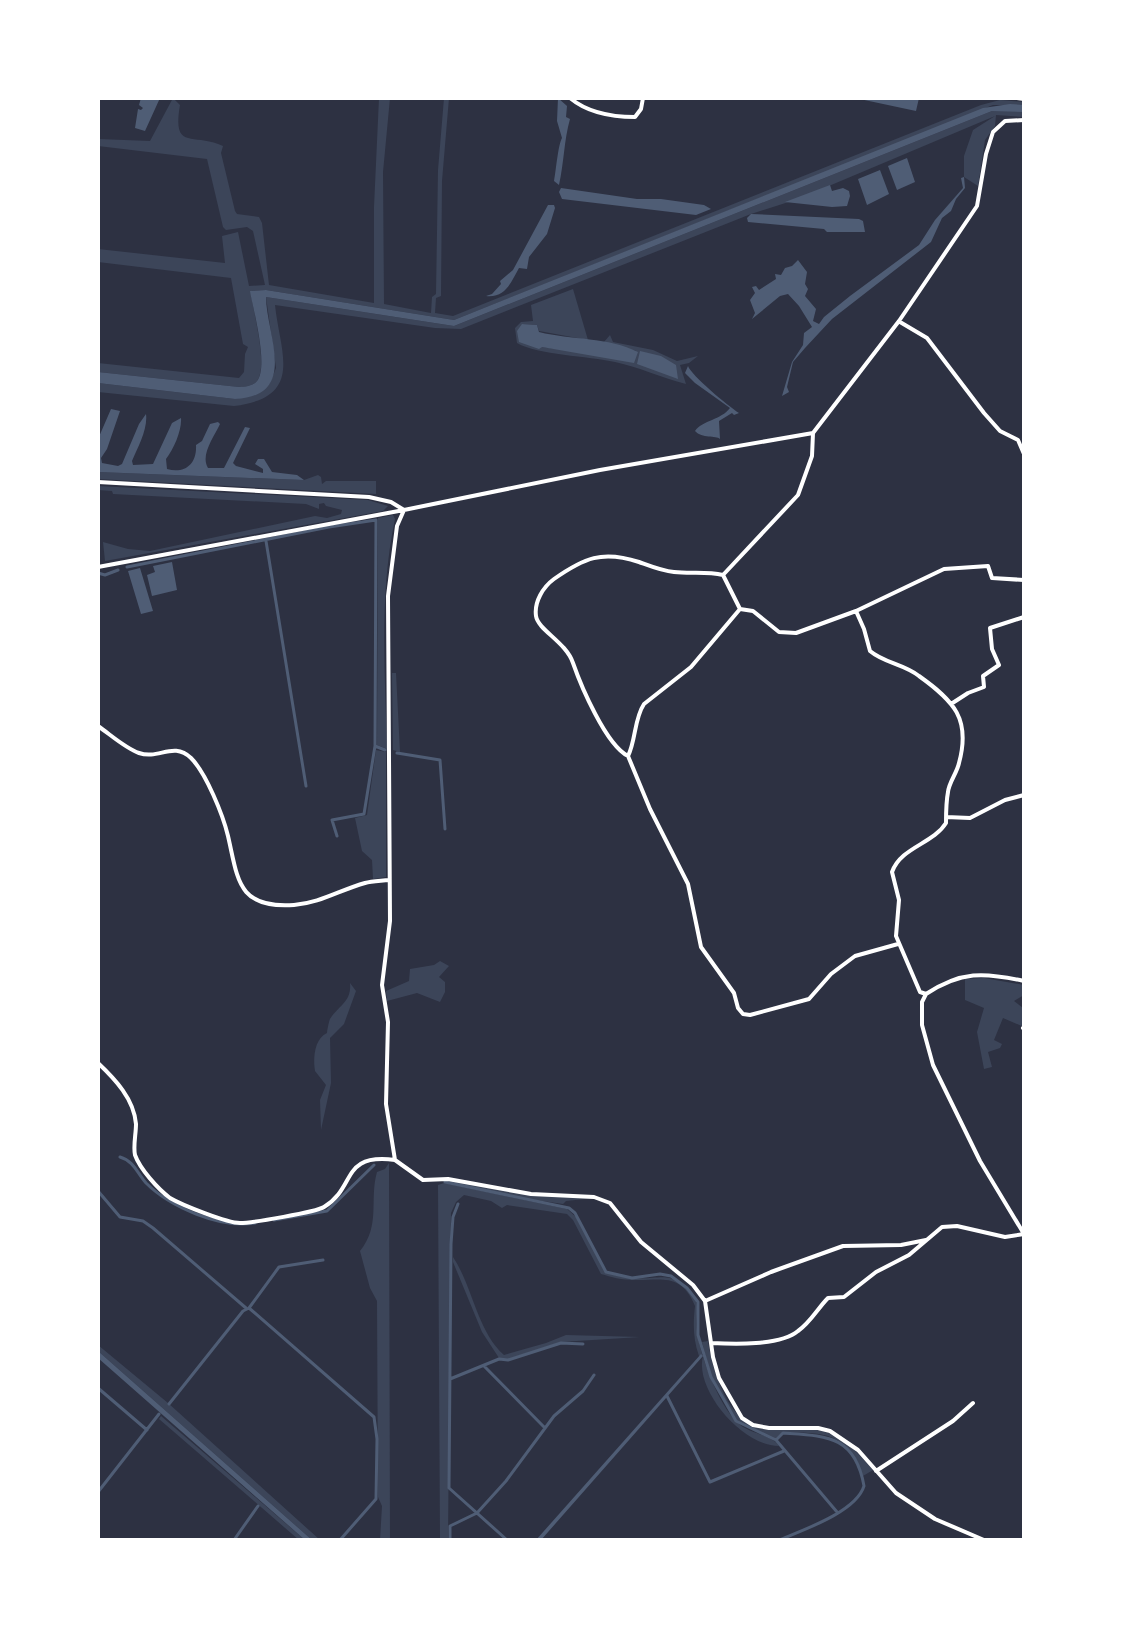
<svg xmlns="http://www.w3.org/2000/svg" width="1122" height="1638" viewBox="0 0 1122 1638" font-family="'Source Sans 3',sans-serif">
<rect width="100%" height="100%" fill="#2d3142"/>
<path fill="#3c4559" d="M173 98 180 105C172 152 193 132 223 146L221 153 235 211 237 214 259 217 262 223 269 285 374 303V207L379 98H390L383 172 384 304 431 313 432 297 436 294 438 170 444 98H449L442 181 441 296 436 298 435 313 453 316 981 105 1000 100 1024 102V105H993L454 320 266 290 251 291C252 310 269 365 257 381 253 386 245 387 239 387L98 372V363L239 378 244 372 245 354 248 347 243 344 231 278 98 262V249L225 263 222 236 238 232 249 286 265 285 253 231 247 227 226 230 223 227 207 159 98 146V139L150 141Z
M1012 109 1024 112V117L996 115 995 126 985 140 978 186 964 177V156L973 130 995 116 798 199 751 214 461 329 435 328 275 305C280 353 305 397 234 406L98 392V383L235 399 259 393 270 383 276 368 266 297 454 326 992 111Z
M573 289 588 340 539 331 537 325 522 324 542 347 587 353 636 351 604 342 610 335 613 342 653 350 677 361 698 356 689 363 680 365 686 384C662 378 639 367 615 362 588 356 538 355 517 343L515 328 521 322 533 321 531 305Z
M98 472 304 480 318 475 321 477 322 484 326 481H376V494L98 479Z
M98 486 368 500 388 506 383 511 105 561 103 542 128 549 150 551 315 516 327 518 341 514 342 510 326 506 324 503 319 504V509L306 504 113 494 112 491 98 490Z
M393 515 395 519C379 594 385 672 387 749L377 745 378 518Z
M392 673H396L400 752 393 750Z
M376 750 386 752V877L373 879 372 860 362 851 355 818 367 815Z
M440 961 449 966 439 977 445 982V992L440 1002 417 993 387 1001 386 991 409 981 410 969 434 965Z
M984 978 1024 985V995L1014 1001 1023 1008 1024 1027 1003 1018 994 1040 1002 1044 1000 1048 988 1052 992 1067 984 1069 977 1032 984 1008 965 1000V979Z
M350 983 356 991 344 1024 330 1038 331 1083 321 1130 320 1100 326 1085 315 1071C313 1059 314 1039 327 1033 327 1031 329 1021 330 1019 338 1006 352 1002 350 983Z
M389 1163 390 1540H380L382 1506 378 1497 377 1301 370 1288 360 1251C381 1225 369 1200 377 1172L385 1169Z
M448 1180 531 1194 594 1198 566 1201 563 1204 514 1197 446 1181Z
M444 1183 567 1209 576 1217 606 1273C614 1274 623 1278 632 1278 667 1280 670 1267 696 1301 699 1311 695 1321 697 1331 700 1356 719 1405 737 1422 748 1434 771 1434 779 1446 742 1446 694 1389 703 1356H699C693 1339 693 1324 695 1306 681 1272 661 1281 634 1280 622 1280 611 1277 601 1274L573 1220 567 1214 507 1205 502 1208 491 1201 464 1195 456 1202 451 1213 448 1540H440L438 1185Z
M453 1257C473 1287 477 1331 504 1355L546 1343 566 1335 640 1337 561 1342 508 1359 499 1358 482 1332 453 1262Z
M708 1341C712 1370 729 1425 764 1429 786 1431 810 1425 831 1434 848 1440 861 1457 873 1470L863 1476C843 1430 827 1434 783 1432L775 1439 737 1420 711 1376 702 1342Z
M98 1345 168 1403 320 1540H312L98 1351Z
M161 1416 305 1540H299L159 1419Z"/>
<path fill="#4f5d75" d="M141 98H160L145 131 135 128 138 109 141 110 143 108 139 105Z
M558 98 567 106 566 117 570 119C564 140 564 163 559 185L554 181C556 171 558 145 562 138L557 121Z
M855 98H919L916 111Z
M1010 104 1024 105V112L992 111 454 326 266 297C266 334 300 396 235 399L98 383V372L239 387C245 387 253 386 257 381 269 366 253 309 250 291L266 290 454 320 983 108Z
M907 158 915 182 897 190 888 166Z
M880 170 889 194 867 205 858 179Z
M964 177 965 188 956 199 951 211 942 218 931 242 832 319 805 348 793 362 787 387 789 392 782 396 792 362 803 345 804 333 812 327 799 306 788 294 780 296 752 319 755 313 750 300 755 293 752 287 756 286 759 290 776 279 775 274 781 275 785 268 792 266 798 260 807 272 805 284 808 289 805 296 816 309 813 321 819 324 824 317 850 296 919 245 935 220 963 188 961 178Z
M830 185 832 191 843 188 849 191 850 196 847 206 832 207 785 202Z
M561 188 637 199H661L704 205 711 209 696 215 562 199 559 192Z
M548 205H554L555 208 547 234 529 257 527 269 519 268C511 282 506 298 486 296L492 294 501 284 500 281 513 270Z
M751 214 859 219 863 221 865 232H827L824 229 748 222 747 218Z
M522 324 537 325 539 332C571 340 609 337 638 352L634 363 542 347 539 349 519 342 517 331Z
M640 351 661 356 676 365 678 379 637 364Z
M688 366C691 375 728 406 739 413L734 415 732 413 719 421 720 439C716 435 702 439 695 431 703 420 721 420 730 408L695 383 685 373Z
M111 409 120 411 107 449 101 458 102 463 118 466 122 464 139 424 146 414C148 429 138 447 132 461L133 465 153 464 172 423 181 418C182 430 174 449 166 459L167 469C185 474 197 464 196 445L202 441 210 424 218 422 220 424C214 437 200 455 208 468H224L245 427 250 428 233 463 236 466 263 473V469L255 464 258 459H264L272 472 297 475 304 480 98 472V439Z
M172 562 177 590 152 596 147 575 155 572 153 566Z
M140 568 153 611 141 614 128 571Z
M98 1351 312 1540H305L98 1358Z
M701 1354 703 1356 541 1540H536Z"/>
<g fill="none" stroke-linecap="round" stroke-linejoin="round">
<path stroke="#4f5d75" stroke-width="3" d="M266 541 306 786
M127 567 329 527 376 520 375 746 364 814 332 820 337 836
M98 573 105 575 118 570
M375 746 385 750
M397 753 440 760 445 829
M120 1157C134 1161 137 1173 146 1183 170 1207 221 1229 255 1223
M445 1182 569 1208 575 1213 606 1272 632 1278 660 1274 671 1276 687 1288 698 1302V1335L711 1377 736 1421 776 1440 837 1512
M98 1191 120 1217 143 1221 153 1228 246 1308
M458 1204 453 1217 451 1244 449 1488 507 1540
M274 1220 327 1211 374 1165
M249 1308 279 1267 323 1260
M484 1366 545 1428
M450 1379 499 1359 508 1360 561 1343 583 1344
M98 1388 147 1430
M667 1396 710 1482 784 1451
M169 1404 243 1311 249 1308 374 1417 377 1439 376 1499 340 1540
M776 1440 783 1433C826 1436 855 1435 864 1486 856 1512 803 1530 779 1540
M98 1492 159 1414
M234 1540 258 1506
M450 1540V1526L477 1513 506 1481 554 1416 583 1391 594 1375"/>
<path stroke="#fff" stroke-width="4" d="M570 98C588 113 612 117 635 117L641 109 643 98
M968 98H996
M1017 98 1024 99
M900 322 927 338 984 413 1000 431 1018 440 1024 454
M813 433 812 456 798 495 723 575 740 609 691 667 644 704C634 719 636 740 628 756L650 809 688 884 701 947 734 993 738 1008 743 1014 750 1015 809 999 831 974 855 956 898 944
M98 482 369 497 391 502 404 510 397 526 388 596 390 921 382 985 388 1022 386 1104 395 1160 423 1180 448 1179 531 1194 594 1197 610 1203 641 1242 693 1285 705 1301 713 1357 719 1378 742 1418 753 1425 769 1428H818L830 1431 858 1450 896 1493 935 1519 984 1540
M98 567 404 510 600 470 813 433 899 321 977 206 986 154 993 132 1005 121 1024 120
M740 609 753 611 779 632 796 633 856 611 944 569 988 566 992 578 1024 580
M856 611 864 629 870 651C884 663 904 664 919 676 954 701 971 719 959 763 957 773 949 782 948 792 946 802 946 812 946 823 933 844 901 847 892 872L899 900 896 936 920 992 926 994
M951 704 968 693 984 687 983 676 999 665 992 649 990 628 1024 617
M98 726C111 735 125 748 139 753 159 760 173 741 191 758 206 773 223 815 228 836 238 879 237 909 294 905 320 903 340 890 365 883 372 881 381 881 389 880
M628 756C606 745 581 686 573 663 566 642 538 630 536 616 534 602 543 587 554 579 584 558 602 550 639 562 650 566 662 571 674 572 691 574 706 571 723 575
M946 817 970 818 1005 800 1024 795
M1024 981C984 972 961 971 926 994L922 1002V1025L933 1065 980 1161 1024 1234
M1023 1028 1024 1029
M98 1063C115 1079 134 1099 136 1124 136 1134 133 1146 135 1155 140 1169 158 1189 170 1198 182 1205 227 1223 240 1223 252 1223 316 1212 324 1207 357 1187 340 1153 395 1160
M705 1301 771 1272 843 1246 901 1245 926 1240
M711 1343C733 1344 780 1346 798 1331 810 1323 818 1308 828 1298L844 1297 876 1272 909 1255 942 1227 957 1226 1005 1237 1024 1234
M876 1471 953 1421 973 1403"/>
</g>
<rect width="1122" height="1638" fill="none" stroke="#ffffff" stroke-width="200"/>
</svg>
